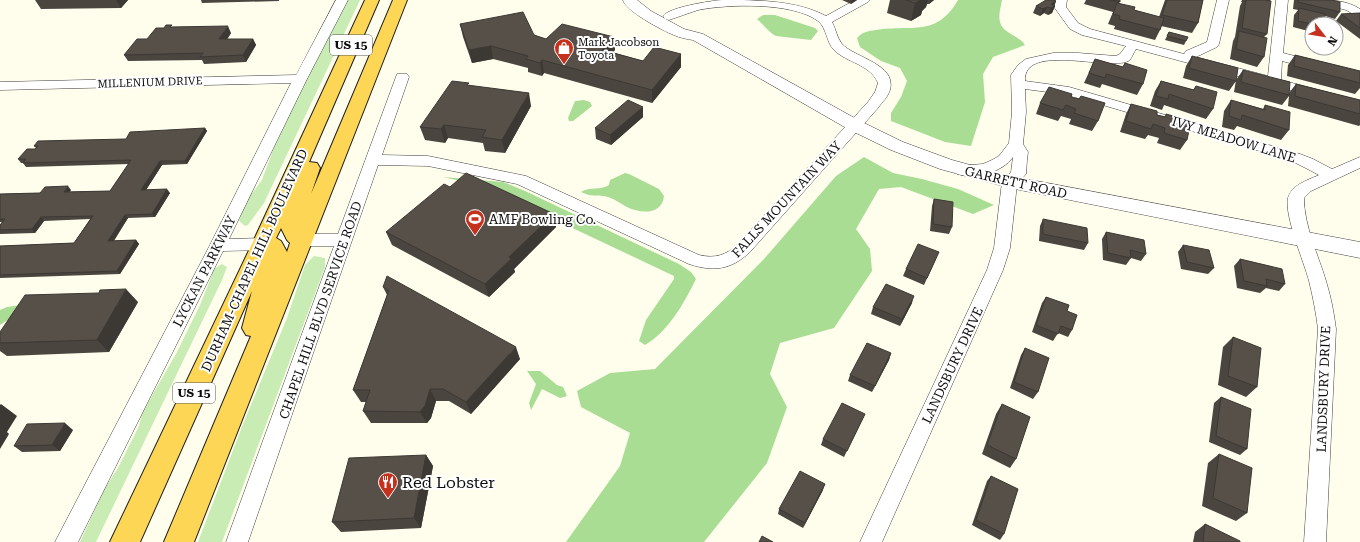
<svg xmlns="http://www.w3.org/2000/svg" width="1360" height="542" viewBox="0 0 1360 542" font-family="'Roboto Serif',serif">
<rect width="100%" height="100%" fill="#fffeed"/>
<path fill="#c8ecb4" d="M348 0H360L264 203 248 225 245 226 239 221 245 203 262 180 276 142 294 104Z
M314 256 325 258V267L222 542H198L243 424 287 318 305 265Z
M222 264 227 267 222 280 96 542H80L105 488 118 468 139 426 142 413 177 352 200 305 212 275V270Z"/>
<path fill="#a8dd93" d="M958 0H1002C1001 6 998 16 1000 22 1003 34 1019 35 1025 45L993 57 983 74 985 102 971 146 945 142 891 121V113L901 97 907 81 900 68 881 61 860 47 857 38C863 32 867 31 876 30 912 24 936 38 958 0Z
M763 15H775L815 28 818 31 811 40 776 36C769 33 763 24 757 19Z
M584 100 590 102 592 106 573 121H569L568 118 575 101Z
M864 157 893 173 922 179 958 189 994 205 973 214 901 187 879 189 856 229 870 249 872 271 834 328 780 343 770 374 787 407 767 463 704 542H566L620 466 630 433 581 407 577 391 610 373 655 369 764 259 836 176Z
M625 173 629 174 659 189 664 196C662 215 641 214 627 207 621 204 615 199 608 197 597 194 594 198 581 192 590 186 600 191 609 185L610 180Z
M443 177 503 182 525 191 679 264 691 272 696 279C684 303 669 331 645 345L639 341 646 320 674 279V276L486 187Z
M35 303 0 325V310L7 307Z
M527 371H540L557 385 563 387 567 396 560 398 542 389 531 410 529 403 536 384Z"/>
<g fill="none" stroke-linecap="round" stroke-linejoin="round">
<defs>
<path id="minor" d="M336 0H348L307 79 229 239 263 238 269 240 271 244 269 248 263 250 223 251 78 542H55L210 245 291 83 0 90V82L296 75Z
M722 0C756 0 796 0 826 16L855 0H870L868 2 832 22C836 29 837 38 842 44 855 58 897 64 890 90 888 97 882 102 878 108L750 252C731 270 713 272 689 264L517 184 428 166 378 165 248 542H226L334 246H302L296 244 294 240 296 236 302 234H338L397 74H407L409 77 382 155 428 156 526 176 699 255C716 259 726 255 738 244L868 102 875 92 878 83C870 64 847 63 834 50 826 42 827 28 818 21 793 2 728 4 698 10 688 13 679 17 669 20L665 19 663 16C670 7 710 1 722 0Z
M1055 0H1067L1066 7 1078 23 1090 29 1184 54 1186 51 1207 42 1217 0H1229L1219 44 1217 47 1196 57 1268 76 1276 0H1288L1283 53 1318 62 1319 65 1318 68 1313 69 1282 61 1281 80 1360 101V109L1136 49C1134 52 1132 57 1130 60 1113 73 1023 41 1025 81L1069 87 1300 154 1313 159 1332 169 1360 157V168L1311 191 1304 198C1304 226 1318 254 1326 281 1331 297 1334 313 1336 329L1326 542H1304L1318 329C1316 313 1313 297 1309 281 1304 262 1284 215 1288 198 1291 185 1308 180 1319 175L1290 160 1089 101 1063 94 1025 89 1026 112 1023 144 1028 152 1027 160 1026 174 1017 184 1010 248 1003 270 882 542H860L987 270 994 248 1002 182 1011 172 1013 157C1002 173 975 179 957 174L955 170 957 166 983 164 992 160 999 156 1009 143 1012 112 1011 75 1018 65 1026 59 1053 53H1078L1116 56 1120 54 1126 46 1082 35 1070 29 1054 7Z
M1314 0C1330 0 1347 0 1360 9V18L1346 10 1316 2Z"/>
<path id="tertiary" d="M623 0H637L651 11 684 29 703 34 860 121 903 142 952 160 1010 176 1360 242V258L1010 188 940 169 891 150 848 129 693 40C687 39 680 38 674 35 663 31 624 10 623 0Z"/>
<path id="trunk" d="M365 0H379L309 162 317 163 320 168 311 194 393 0H407L194 542H164L251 336 246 335 242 328 252 291 140 542H110L252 244ZM281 228 287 240 290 243 287 252 281 241 276 238Z"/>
</defs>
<use href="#minor" stroke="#404040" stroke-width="1"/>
<use href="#tertiary" stroke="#404040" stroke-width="1"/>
<use href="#trunk" stroke="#1e1e1e" stroke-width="2"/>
<use href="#minor" fill="#fff" fill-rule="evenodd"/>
<use href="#tertiary" fill="#fff" fill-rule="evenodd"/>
<use href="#trunk" fill="#fed655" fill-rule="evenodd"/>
</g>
<path fill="#4a453f" d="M35 0H128L121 8 41 9Z
M201 0H279V1L202 3Z
M842 0H857L851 4Z
M890 0H934L929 4H927L926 7 922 11 921 15 911 21 887 13Z
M1086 0H1120L1119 3 1134 10 1159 17 1165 0H1203L1198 23 1192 33 1161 26 1160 30 1155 40 1114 29 1115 26 1108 24 1113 12 1084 4Z
M1242 0H1270L1267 34 1264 37V57L1257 67 1230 59 1233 41 1235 37 1240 6 1242 2H1241Z
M1294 0H1331L1340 12 1335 19 1325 16 1312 24V32L1293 27 1294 15 1298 10 1293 9Z
M1056 1 1054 6H1055L1052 13 1048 15 1044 13 1040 16 1033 13 1036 6Z
M1360 13V39L1336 21 1341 14Z
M460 24 534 35 546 39 614 37 615 50 612 52 643 61 681 54V67L652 103 544 73 542 76 528 72V68L493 59 472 63 463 37Z
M174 27 231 33 227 39H253L256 45 246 62 204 64 202 60 128 61 124 55 147 39Z
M1169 32 1186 41 1184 45 1165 40Z
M1295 55 1360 71V88L1355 94 1287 76 1288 65Z
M1192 56 1236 81 1229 91 1183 78 1186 66Z
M1095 59 1123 67 1125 63 1143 84 1137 95 1102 84 1100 88 1084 83Z
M1243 70 1289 93 1296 84 1360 100V125L1359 126 1288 106 1289 96 1282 105 1234 92 1236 80Z
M1161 81 1193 90 1196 86 1213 109 1206 119 1164 105 1162 110 1150 106 1155 91Z
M469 86 531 106 505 153 485 151 483 143 448 138 445 143 425 140 420 127Z
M1071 97 1098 121 1092 131 1069 124 1071 119 1061 116 1058 121 1036 114 1040 103Z
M1231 100 1263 109 1265 105 1289 130 1281 140 1237 126 1234 130 1222 127 1224 111Z
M1131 104 1157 115 1165 117 1166 114 1187 140 1180 150 1157 143 1159 138 1148 135 1145 139 1120 132 1126 114Z
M643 107V117L611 145 596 139 595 128Z
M205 128 207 131 187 164 162 165 146 190 170 193 155 217 128 218 114 241 136 240 139 244 120 274 0 278V246L74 243 90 219 44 221 35 233 0 234V225L2 222H0V194L40 193 71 190 69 192 110 191 129 164 26 167 23 163H21L18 159 35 149 36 148 34 146 126 139Z
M450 187 554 214 556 227 514 269 515 272 489 297 392 245 386 232Z
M934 199 952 227 949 234 930 231 932 206Z
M1043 219 1088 243 1084 250 1039 241 1040 226Z
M1106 232 1146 254 1141 261 1131 258 1126 265 1103 260 1102 239Z
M1183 245 1214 268 1208 274 1181 269 1178 252Z
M936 259 924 285 903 276 906 269Z
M1240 259 1285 284 1279 291 1266 288 1260 293 1237 288 1234 266Z
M383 287 520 359 471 414 449 401H436L431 418 427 423H371L363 411 366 402H361L353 390 387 295Z
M1046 297 1067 311 1072 330 1068 337 1058 333 1053 341 1032 332 1042 303Z
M138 302 109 352 7 356 0 351V332Z
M912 303 900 326 871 314 873 307Z
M1233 337 1257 387 1246 397 1218 385 1223 347Z
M1025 348 1038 392 1033 399 1010 388 1021 355Z
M891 353 889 360 872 392 848 381 850 375Z
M1221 397 1247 449 1240 455 1209 442 1214 403Z
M1002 404 1016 459 1010 468 982 454 996 414Z
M865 414 862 420 844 457 821 445 823 439Z
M73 430 60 451 22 452 14 446Z
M1219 454 1247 513 1236 521 1202 506 1208 463Z
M426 455 433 466 421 528 341 532 332 522Z
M991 476 1004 534 1000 540 972 525 987 481Z
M823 490 803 528 778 514 779 509Z
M1205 524 1240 542H1193L1195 532Z"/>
<path fill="#3c3833" d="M116 0H128L121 8Z
M852 0H857L851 4Z
M921 0H928L926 7 922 11 921 15 911 21 915 3Z
M930 0H934L929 4Z
M1056 1 1054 7 1055 6 1052 13 1048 15 1051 8V4Z
M1047 7 1044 13 1040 16 1043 9Z
M228 26 231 33 223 46 219 39Z
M614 37 615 50 603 63 602 50Z
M253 39 256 45 246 62 243 55Z
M491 46 493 59 472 63 469 50Z
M681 54V67L652 103V90Z
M542 60 544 73 542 76 540 63Z
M529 93 531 106 505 153 502 140Z
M643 107V117L611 145 610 135Z
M444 125 448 138 445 143 441 129Z
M205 128 207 131 187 164 185 161Z
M160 161 162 165 144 193 141 190Z
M68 186 71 190 67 196 64 192Z
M167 189 170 193 155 217 152 214Z
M554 214 556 227 514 269 515 272 489 297 485 284 509 257Z
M125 215 128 218 111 244 108 241Z
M41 217 44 221 35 233 32 229Z
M136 240 139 244 120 274 117 271Z
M126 289 138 302 109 352 97 340Z
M914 296 912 303 900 326 902 319Z
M516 347 520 359 471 414 466 402Z
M891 353 889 360 872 392 875 386Z
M430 389 436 401 431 418 427 423 420 412Z
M1 404 17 416 7 432 9 434 0 449V405Z
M65 423 73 430 60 451 52 445Z
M426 455 433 466 421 528 414 518Z
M825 484 823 490 803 528 805 523Z"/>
<path fill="#565049" stroke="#3c3833" d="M906 0H921L915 3Z
M1046 0H1054L1056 1 1051 4 1055 6 1051 8 1047 7 1043 9 1036 6Z
M1111 0H1120V2Z
M1167 0H1203L1198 23 1162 15Z
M1246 0H1265L1271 1 1267 34 1242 28Z
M1298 0H1331L1340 2V12L1298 2Z
M1117 3 1135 7 1134 10 1164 18 1160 30 1119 19 1120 16 1113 14Z
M1299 8 1325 14 1324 24H1312L1298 21Z
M523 12 534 35 546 39 562 24 614 37 602 50 643 61 654 47 681 54 652 90 542 60 540 63 526 59 528 56 491 46 469 50 460 24Z
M1360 13V28L1341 14Z
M166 25H172L170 27 228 26 219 39H253L243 55 200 57 203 53 124 55 137 39H147L156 28H164Z
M1239 31 1267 38 1264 57 1236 49Z
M1169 32 1188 37 1186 41 1167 36Z
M1295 55 1360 71V83L1294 66Z
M1192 56 1238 68 1236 81 1189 68Z
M1095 59 1123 67 1125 63 1147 70 1143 84 1106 74 1105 78 1089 73Z
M1243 70 1290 82 1289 95 1241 82Z
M452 81 469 83 467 85 529 93 502 140 482 137 486 130 444 125 441 129 420 127Z
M1161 81 1194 90 1196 86 1217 92 1213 109 1169 94 1168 99 1156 96Z
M1296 84 1360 100V114L1295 96Z
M1049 87 1072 94 1071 97 1079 99 1081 96 1105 103 1098 121 1074 113 1076 109 1066 105 1063 110 1040 103Z
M628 100 643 107 610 135 595 128Z
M1231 100 1265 110V105L1290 112 1289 130 1242 115 1241 120 1229 116Z
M1131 104 1157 111V115L1166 117V114L1191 121 1187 140 1164 133 1165 128 1153 124 1151 129 1126 121Z
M205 128 185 161H160L141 190 167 189 152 214 125 215 108 241 136 240 117 271 0 275V246L74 243 93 216 41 217 32 229 0 230V225L5 219H0V194L40 193 45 187 68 186 64 192 110 191 131 160 23 163 26 159H18L27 149H35L38 146H34L38 141 126 139 130 132Z
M466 173 554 214 509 257 511 259 485 284 386 232 444 184 450 187Z
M934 199 953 202 952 227 933 224Z
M1043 219 1087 228 1088 243 1043 234Z
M1106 232 1144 240 1146 254 1130 250 1131 258 1108 253Z
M918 244 939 252 927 278 906 269Z
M1183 245 1209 250 1214 268 1187 262Z
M1240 259 1282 269 1285 284 1266 279 1267 286 1244 281Z
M387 276 516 347 466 402 443 389H430L425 406 420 412 363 411 370 390H353L389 290 383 287Z
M886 284 914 296 902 319 873 307Z
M126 289 97 340 0 343V332L25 295 99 293 100 290Z
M1046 297 1069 305 1067 311 1077 315 1072 330 1061 326 1058 334 1036 325Z
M1233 337 1261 348 1257 387 1228 376Z
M867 343 891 353 875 386 850 375Z
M1025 348 1049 358 1038 392 1014 382Z
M1221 397 1251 409 1247 449 1216 436Z
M842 403 865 414 847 451 823 439Z
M1002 404 1030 417 1016 459 987 445Z
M65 423 52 445 14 446 27 424Z
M1219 454 1252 468 1247 513 1213 498Z
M426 455 414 518 332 522 349 458Z
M800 471 825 484 805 523 779 509Z
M991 476 1018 489 1004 534 976 520Z
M1205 524 1240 541V542H1203Z
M762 536 773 542H759Z"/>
<defs>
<symbol id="shop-pin" viewBox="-11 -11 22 30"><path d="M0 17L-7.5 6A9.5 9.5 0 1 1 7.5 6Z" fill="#c5311d" stroke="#fff"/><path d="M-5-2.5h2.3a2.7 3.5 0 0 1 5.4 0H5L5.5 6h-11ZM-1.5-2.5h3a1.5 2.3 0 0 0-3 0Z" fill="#fff"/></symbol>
<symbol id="stadium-pin" viewBox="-11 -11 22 30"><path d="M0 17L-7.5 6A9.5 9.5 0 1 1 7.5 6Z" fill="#c5311d" stroke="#fff"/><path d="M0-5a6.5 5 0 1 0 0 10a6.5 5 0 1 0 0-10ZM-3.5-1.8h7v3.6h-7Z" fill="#fff"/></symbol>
<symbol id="restaurant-pin" viewBox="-11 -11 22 30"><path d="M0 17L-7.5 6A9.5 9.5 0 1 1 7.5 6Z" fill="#c5311d" stroke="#fff"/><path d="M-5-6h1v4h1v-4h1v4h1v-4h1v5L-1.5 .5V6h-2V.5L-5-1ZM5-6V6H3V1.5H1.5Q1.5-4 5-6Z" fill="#fff"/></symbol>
</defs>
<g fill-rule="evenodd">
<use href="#shop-pin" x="553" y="37" width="22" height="30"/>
<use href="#stadium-pin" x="464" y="208" width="22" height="30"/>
<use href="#restaurant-pin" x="377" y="471" width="22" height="30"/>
</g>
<g text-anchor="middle" stroke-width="4" stroke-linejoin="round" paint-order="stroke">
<g font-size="11" fill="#0d0d0d" stroke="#fff" text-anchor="start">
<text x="578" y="46">Mark Jacobson<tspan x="578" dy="13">Toyota</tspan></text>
</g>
<g font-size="11" fill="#0d0d0d" stroke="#fff">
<text transform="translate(150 82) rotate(-2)" y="4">MILLENIUM DRIVE</text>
</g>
<g fill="#fff" stroke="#565656" stroke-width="1">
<rect x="330" y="35" width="42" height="20" rx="3"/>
<rect x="173" y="383" width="42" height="20" rx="3"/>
</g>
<g font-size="12" font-weight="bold" fill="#0d0d0d">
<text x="351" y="49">US 15</text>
<text x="194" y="397">US 15</text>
</g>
<g font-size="13" fill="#0d0d0d" stroke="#fff">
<text transform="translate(1234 139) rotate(17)" y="5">IVY MEADOW LANE</text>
<text transform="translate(1016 182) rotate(13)" y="5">GARRETT ROAD</text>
<text transform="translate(786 199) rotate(-47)" y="5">FALLS MOUNTAIN WAY</text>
<text transform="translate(254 260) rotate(-66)" y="5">DURHAM-CHAPEL HILL BOULEVARD</text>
<text transform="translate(204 271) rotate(-63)" y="5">LYCKAN PARKWAY</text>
<text transform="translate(320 310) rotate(-71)" y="5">CHAPEL HILL BLVD SERVICE ROAD</text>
<text transform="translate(952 365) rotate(-65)" y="5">LANDSBURY DRIVE</text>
<text transform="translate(1323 389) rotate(-88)" y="5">LANDSBURY DRIVE</text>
</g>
<g font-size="13" fill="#0d0d0d" stroke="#fff" text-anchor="start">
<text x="489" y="224">AMF Bowling Co.</text>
</g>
<g font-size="16" fill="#0d0d0d" stroke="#fff" text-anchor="start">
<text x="402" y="488">Red Lobster</text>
</g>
</g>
<g transform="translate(1324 36) rotate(121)"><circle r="19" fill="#ffffff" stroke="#9e9e9e"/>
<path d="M0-3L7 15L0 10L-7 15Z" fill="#c5311d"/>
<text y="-6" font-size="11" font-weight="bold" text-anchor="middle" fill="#0d0d0d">N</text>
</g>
</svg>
